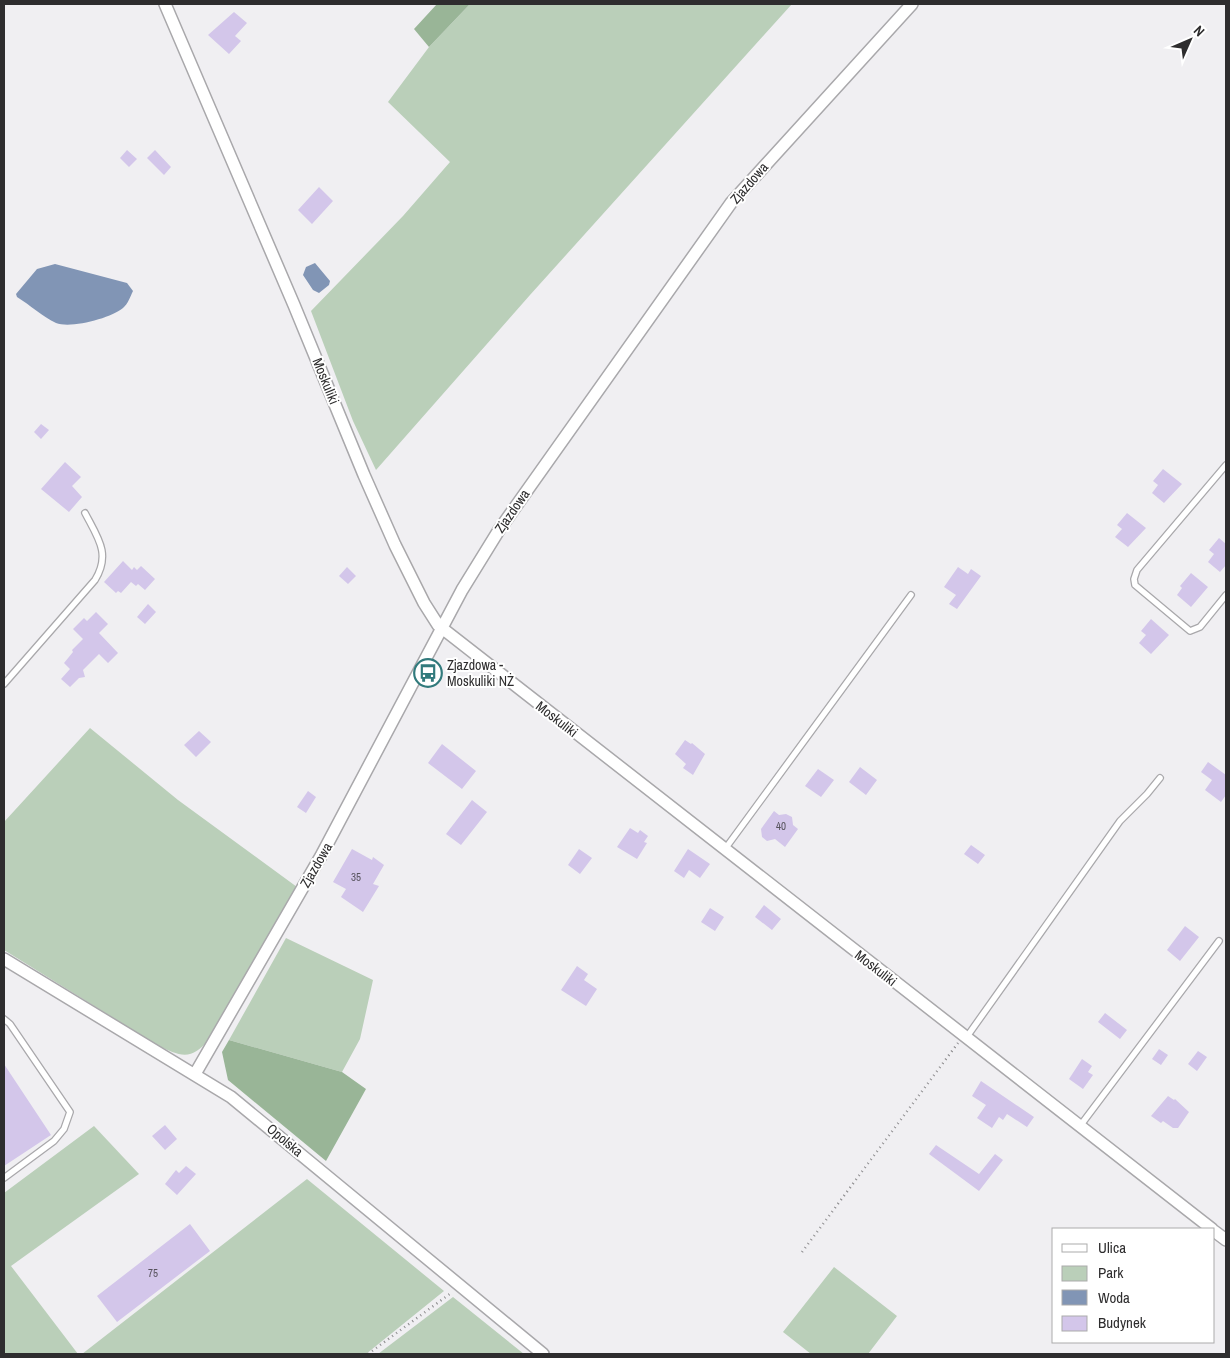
<svg xmlns="http://www.w3.org/2000/svg" width="1230" height="1358" viewBox="0 0 1230 1358" font-family="'Archivo Narrow',sans-serif">
<rect width="100%" height="100%" fill="#f0eff2"/>
<path fill="#bacfb9" d="M470 4H792L530 295 376 470 353 421 311 311 403 216 450 162 388 102 429 47Z
M90 728 178 800 297 887 210 1038C192 1061 181 1057 157 1045L4 950V822Z
M286 938 373 980 360 1039 342 1072 229 1040Z
M94 1126 139 1174 11 1266 78 1354H4V1193Z
M307 1179 444 1291 366 1354H82Z
M834 1267 897 1316 868 1354H811L783 1332Z
M453 1297 524 1354H378Z"/>
<path fill="#99b597" d="M437 4H470L429 47 414 29Z
M229 1040 342 1072 366 1089 326 1161 228 1080 222 1052Z"/>
<path fill="#8195b5" d="M315 263 330 281 329 285 319 293 313 290 303 275 306 267Z
M55 264 127 283 133 291C130 297 128 304 123 308 111 318 71 329 56 323 43 317 30 305 17 297L16 294 37 269Z"/>
<path fill="#d3c6ea" d="M234 12 247 23 235 36 241 41 229 54 208 35Z
M127 150 137 159 129 167 120 158Z
M155 150 171 167 164 175 147 158Z
M319 187 333 201 312 224 298 210Z
M41 424 49 430 41 439 34 432Z
M65 462 81 477 72 486 82 497 69 512 41 489Z
M1163 469 1182 484 1164 503 1152 493 1158 485 1153 481Z
M1127 513 1146 528 1128 547 1115 537 1122 529 1117 525Z
M1219 538 1226 544V565L1220 572 1208 562 1214 554 1209 550Z
M123 561 132 570 134 567 137 570 141 566 155 579 145 590 138 584 136 586 131 582 121 593 118 591 116 593 104 582Z
M347 567 356 576 348 584 339 576Z
M958 567 968 574 971 569 981 576 957 609 949 604 956 595 944 587Z
M1191 573 1208 587 1191 607 1177 595 1182 588 1180 586Z
M148 604 156 612 145 624 137 617Z
M96 612 108 624 99 633 118 653 108 663 99 654 83 670 85 677 79 678 70 687 61 679 70 669 64 663 73 652 72 650 83 639 73 629 84 618 87 621Z
M1151 619 1169 635 1151 654 1139 643 1146 635 1141 631Z
M199 731 211 742 196 757 184 745Z
M685 740 691 744 692 743 705 754 693 775 683 768 686 764 675 754Z
M442 744 476 771 462 789 428 763Z
M1208 762 1226 775V795L1221 802 1205 790 1212 780 1201 772Z
M860 767 877 780 866 795 849 782Z
M818 769 834 780 821 797 805 786Z
M308 791 316 797 306 813 297 807Z
M472 800 487 812 461 845 446 834Z
M774 811 779 815 786 814 792 817 793 825 798 829 785 847 775 839 767 841 762 837 761 829Z
M630 828 638 833 640 830 648 836 644 842 647 843 637 859 617 847Z
M971 845 985 855 978 864 964 854Z
M352 849 372 860 373 857 384 865 373 884 379 886 363 912 341 897 346 889 333 882Z
M579 849 592 858 580 874 568 865Z
M688 849 710 864 700 878 689 870 684 878 674 871Z
M764 905 781 919 772 930 755 917Z
M710 908 724 917 715 931 701 922Z
M1185 926 1199 937 1180 961 1167 950Z
M577 966 588 974 584 980 597 989 586 1006 561 990Z
M1105 1013 1127 1030 1120 1039 1098 1022Z
M1159 1049 1168 1055 1161 1065 1152 1059Z
M1198 1051 1207 1057 1197 1071 1188 1064Z
M1082 1059 1092 1066 1088 1072 1093 1075 1083 1089 1069 1079Z
M4 1064 51 1135 4 1166Z
M981 1081 1034 1117 1027 1127 1007 1114 1003 1120 999 1117 992 1128 977 1118 986 1105 972 1096Z
M1168 1096 1174 1100 1175 1099 1189 1112 1178 1128H1173L1163 1121 1161 1123 1151 1116Z
M165 1125 177 1139 165 1150 152 1136Z
M936 1145 979 1174 995 1154 1003 1160 979 1191 929 1154Z
M186 1166 196 1174 177 1195 165 1184 176 1170 179 1173Z
M190 1224 210 1251 117 1322 97 1296Z"/>
<g fill="none" stroke-linecap="round" stroke-linejoin="round">
<defs>
<path id="lane" d="M1226 465 1137 570 1134 579 1135 585 1190 631 1200 627 1226 595
M4 684 95 580C111 554 98 538 85 513
M725 849 911 595
M4 1019 10 1024 70 1112 64 1129 54 1141 4 1178
M966 1038 1120 821 1147 794 1160 778
M1080 1126 1219 941"/>
<path id="street" d="M165 4 294 305 364 475 395 545 424 603 438 625 1212 1229
M4 959 231 1097 543 1354
M195 1074 321 856 462 590 499 530 731 203 912 4
M1214 1231 1226 1240"/>
</defs>
<use href="#lane" stroke="#a9a8ab" stroke-width="8"/>
<use href="#street" stroke="#a9a8ab" stroke-width="14"/>
<path stroke="#8b8a8c" stroke-width="2.5" stroke-dasharray="1 4" stroke-linecap="butt" d="M802 1252 958 1043
M368 1354 451 1293"/>
<use href="#lane" stroke="#fff" stroke-width="5.5"/>
<use href="#street" stroke="#fff" stroke-width="11"/>
</g>
<defs>
<symbol id="bus-ring" viewBox="-11 -11 22 22"><circle r="9.5" fill="#fff" stroke="#317a7c" stroke-width="1.5"/><path d="M-5-6H5V4H4V6H2V4H-2V6H-4V4H-5ZM-3.5-4V0h7V-4ZM-3.5 1.2v1.5H-2V1.2ZM2 1.2v1.5H3.5V1.2Z" fill="#317a7c"/></symbol>
</defs>
<g fill-rule="evenodd">
<use href="#bus-ring" x="412" y="657" width="32" height="32"/>
</g>
<g text-anchor="middle" stroke-width="4" stroke-linejoin="round" paint-order="stroke">
<g font-size="11" fill="#57535d">
<text x="781" y="830">40</text>
<text x="356" y="881">35</text>
<text x="153" y="1277">75</text>
</g>
<g font-size="14" fill="#2e2d2e" stroke="#fff">
<text transform="translate(749 183) rotate(-49)" y="5">Zjazdowa</text>
<text transform="translate(326 381) rotate(68)" y="5">Moskuliki</text>
<text transform="translate(512 511) rotate(-55)" y="5">Zjazdowa</text>
<text transform="translate(557 719) rotate(38)" y="5">Moskuliki</text>
<text transform="translate(316 865) rotate(-60)" y="5">Zjazdowa</text>
<text transform="translate(876 968) rotate(38)" y="5">Moskuliki</text>
<text transform="translate(285 1140) rotate(40)" y="5">Opolska</text>
</g>
<g font-size="14" fill="#2e2d2e" stroke="#fff" text-anchor="start">
<text x="447" y="670">Zjazdowa -<tspan x="447" dy="16">Moskuliki NŻ</tspan></text>
</g>
</g>
<rect width="1230" height="1358" fill="none" stroke="#2e2d2e" stroke-width="10"/>
<rect x="1052" y="1228" width="162" height="115" fill="#ffffff" stroke="#ababab"/>
<rect x="1062" y="1244" width="25" height="8" fill="#ffffff" stroke="#ababab"/>
<text x="1098" y="1253" font-size="15" fill="#2e2d2e">Ulica</text>
<rect x="1062" y="1266" width="25" height="15" fill="#bacfb9" stroke="#ababab"/>
<text x="1098" y="1278" font-size="15" fill="#2e2d2e">Park</text>
<rect x="1062" y="1290" width="25" height="15" fill="#8195b5" stroke="#ababab"/>
<text x="1098" y="1303" font-size="15" fill="#2e2d2e">Woda</text>
<rect x="1062" y="1316" width="25" height="15" fill="#d3c6ea" stroke="#ababab"/>
<text x="1098" y="1328" font-size="15" fill="#2e2d2e">Budynek</text>
<g transform="translate(1190 40) rotate(45)" stroke="#ffffff" stroke-width="4" paint-order="stroke">
<path d="M0-4L9 19L0 12L-9 19Z" fill="#2e2d2e"/>
<text y="-8" font-size="14" font-weight="bold" text-anchor="middle" fill="#2e2d2e">N</text>
</g>
</svg>
